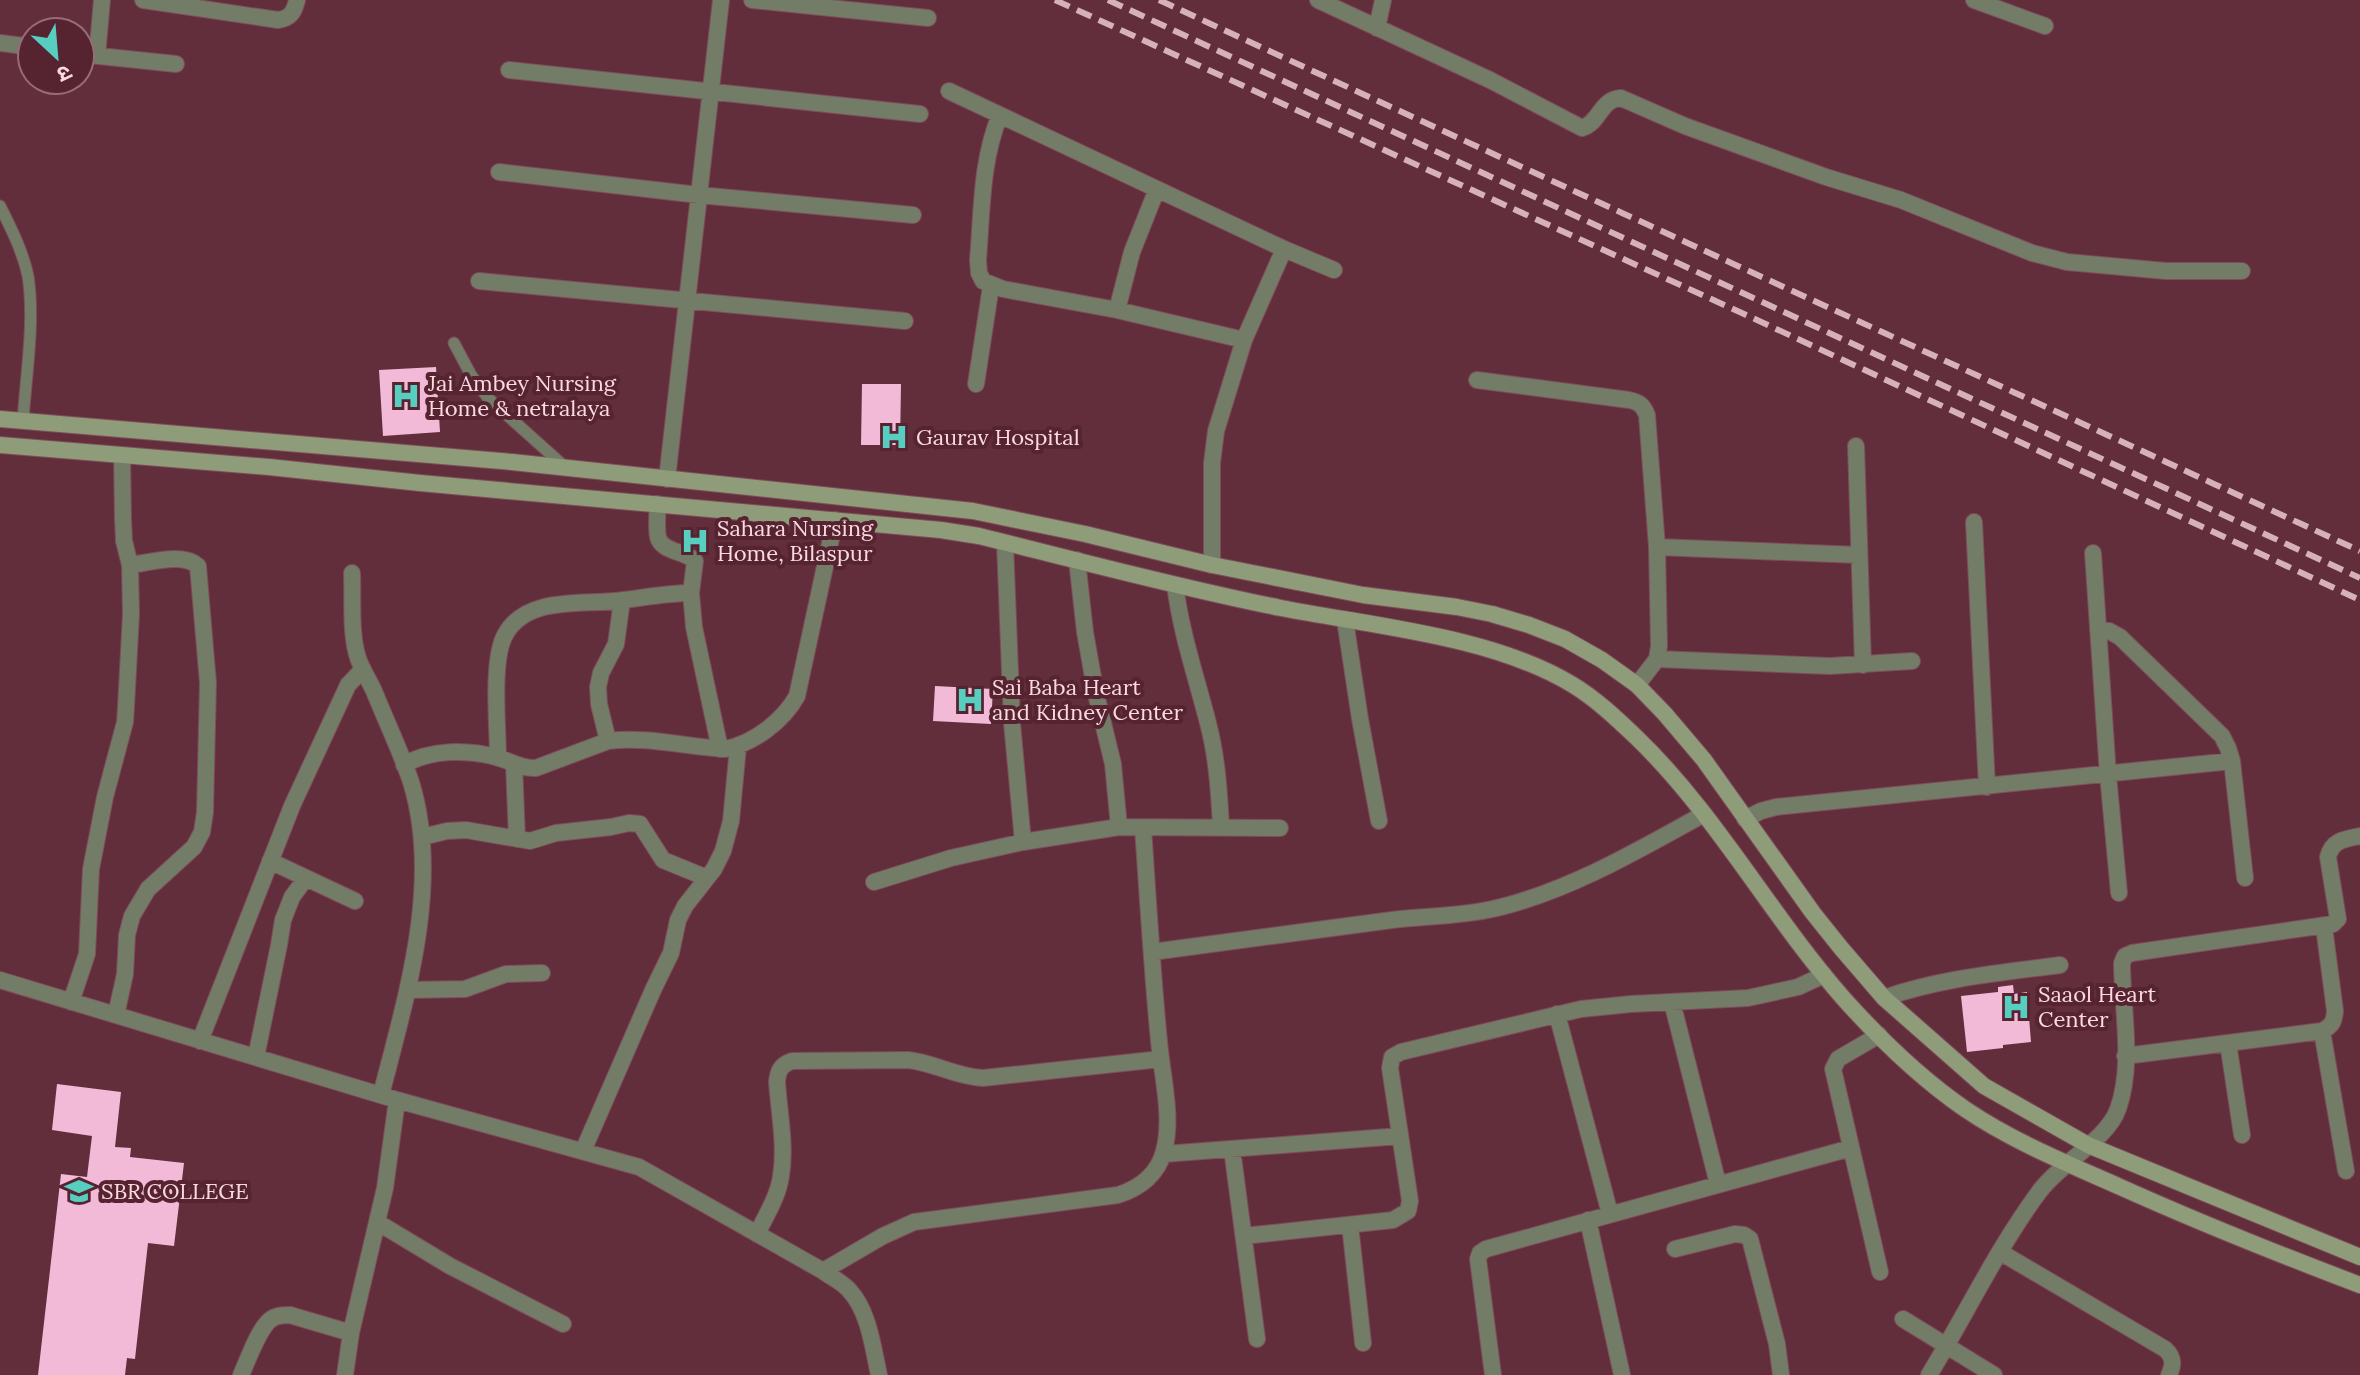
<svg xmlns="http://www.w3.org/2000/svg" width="2360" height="1375" viewBox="0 0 2360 1375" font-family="Lora,'Noto Sans Devanagari',serif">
<rect width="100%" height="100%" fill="#622e3c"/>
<path fill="#f3bad8" d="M436 367 440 432 383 436 379 370Z
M862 384H901L900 445H861Z
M935 686 993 689 991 724 933 721Z
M2013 985 2014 994 2027 992 2031 1042 2003 1045V1048L1967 1052 1961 996 1998 992V987Z
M57 1084 121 1092 115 1147 131 1148 130 1157 184 1163 174 1246 148 1243 135 1359 127 1358 125 1375H38L61 1174 87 1177 92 1136 52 1130Z"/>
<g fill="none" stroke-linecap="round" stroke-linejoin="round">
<defs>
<path id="lane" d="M0 206C11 228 23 252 28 276 35 321 26 375 23 421
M454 343 471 375 488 398 565 467"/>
<path id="street" d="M143 0 278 20C291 18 294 12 297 0
M752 0 928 18
M1318 0 1490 80 1582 128C1600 123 1600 99 1621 98L1685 126 1826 177 1901 200 2032 253 2067 262 2166 271H2242
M1974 0 2045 26
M1377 28 1383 0
M0 43 32 47
M80 54 176 64
M97 56 102 0
M509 70 920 114
M949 91 1284 249 1334 270
M1000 115C981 160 982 212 978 260L979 273 983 281 1003 289 1117 310 1244 340
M499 172 699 195 913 215
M479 281 905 321
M1117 310 1132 252 1157 189
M1477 380 1629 400C1639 402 1643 405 1647 415L1657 547 1659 646 1657 659 1637 685
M976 384 991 286
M1856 446 1863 665
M667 479 721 0
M657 504C658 514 656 527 658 537 661 552 686 551 695 561L691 593 694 627 720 749
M1974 522 1987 787
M1005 543 1012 723 1023 842
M1657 547 1859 555
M2093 553 2108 775 2119 893
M1077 560 1085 632 1096 694 1113 764 1119 827
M1212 565V463L1216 431 1244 340 1284 249
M352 573C353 599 350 634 358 658 362 670 369 680 374 691 386 721 401 752 411 782 442 883 406 997 381 1095
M1175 585C1181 633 1196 676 1208 723 1217 757 1219 791 1221 827
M1345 620 1360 719 1379 821
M2098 630 2109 631 2120 637 2222 736 2228 748 2232 761 2245 878
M1657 659 1830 666 1912 661
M608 741 599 704 598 687 601 673 616 644 622 600
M498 758C498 728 491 660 505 635 527 594 586 606 624 600 647 597 668 593 691 593
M514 764 517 839
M404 765C430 749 469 749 499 758 512 762 522 769 536 768L608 741C648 736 685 747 725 749 753 744 783 721 797 696L835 520
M1745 819 1761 811 1776 807 2232 761
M422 837 447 831 466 830 530 841 556 833 611 827 629 823 640 824 663 860 707 878
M270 861 355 901
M874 882 951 858 1023 842 1119 827 1280 828
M1152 952C1232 942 1312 930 1392 920 1429 916 1465 916 1501 907 1573 889 1640 849 1704 814
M0 980 397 1100 639 1167 823 1271C831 1277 842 1282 849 1290 869 1311 873 1348 879 1375
M408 990 465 989 506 974 542 973
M1884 998C1941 978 2000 973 2060 965
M71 1002 87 954 91 869 105 797 125 722 126 707 131 614 130 565 124 541 123 519 122 455
M1672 1002 1718 1184
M1557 1014 1610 1214
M116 1015 125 974 127 935 132 916 148 889 194 847 202 832 205 812 208 683 198 566C183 552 149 563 130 565
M2322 1031 2346 1171
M1879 1035 1838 1059 1833 1069 1880 1272
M200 1041 292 806 348 685 363 669
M2228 1043 2242 1135
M2125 1056 2322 1031C2332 1026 2334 1022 2335 1011L2324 927
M256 1057 279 945 283 920 292 897 306 878
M1232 1149 1257 1339
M583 1151 653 990 671 953 678 920 685 906 714 869 723 851 731 821 738 747
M1164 1154 1400 1136
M1588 1220 1622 1375
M377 1222 450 1266 563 1324
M1350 1225 1363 1343
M757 1234C766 1215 778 1197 781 1176 786 1146 779 1112 777 1082 778 1070 781 1065 792 1061L908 1060C935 1063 957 1077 983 1078L1161 1059
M1244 1236 1393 1220 1408 1211 1410 1201 1390 1068 1392 1057 1401 1052 1581 1009 1631 1004 1748 998 1798 987 1824 975
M1675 1249 1735 1234 1744 1235 1750 1239 1777 1344 1781 1375
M2000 1252 2165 1349C2174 1357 2174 1365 2169 1375
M823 1271 883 1236 914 1222 1118 1195C1140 1188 1158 1174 1164 1151 1173 1117 1162 1076 1159 1041 1152 970 1148 899 1143 828
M1903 1319 1994 1375
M241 1375C248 1360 258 1330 270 1320 276 1315 283 1315 290 1315L351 1333
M345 1375 351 1333 385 1188 397 1100
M1493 1375 1478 1259 1480 1253 1486 1249 1851 1148
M1929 1375C1966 1314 1997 1249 2039 1192 2060 1163 2107 1140 2118 1109 2134 1064 2122 1009 2122 963L2125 956 2132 953 2333 924 2338 919 2328 857C2332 840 2345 839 2360 836"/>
<path id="secondary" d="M0 419 512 462 973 511 1085 534 1212 565 1363 595 1457 607 1492 614 1529 625 1565 639 1602 660 1637 685 1665 714 1704 760 1813 913 1841 948 1884 998 1984 1086 2088 1145 2360 1257
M0 445 269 467 420 483 941 530 979 536C1080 561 1180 588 1281 608 1372 626 1493 636 1573 685 1596 699 1616 718 1636 737 1717 815 1770 915 1844 999 1880 1039 1920 1078 1965 1109 2012 1141 2066 1163 2118 1186 2198 1222 2278 1254 2360 1285"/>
</defs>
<use href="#lane" stroke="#7e4d5a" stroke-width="13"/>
<use href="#street" stroke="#7e4d5a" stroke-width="18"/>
<use href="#secondary" stroke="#7e4d5a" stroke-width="18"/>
<use href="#lane" stroke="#737c66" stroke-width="11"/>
<use href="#street" stroke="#737c66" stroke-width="16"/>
<use href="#secondary" stroke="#8f9c7a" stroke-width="16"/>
<path stroke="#d7b1ba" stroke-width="6" stroke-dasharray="16 8" stroke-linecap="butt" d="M1055 0 1744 314 2360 600
M1108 0 2360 578
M1159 0C1559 185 1960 367 2360 551"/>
</g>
<defs>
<symbol id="hospital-bare" viewBox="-9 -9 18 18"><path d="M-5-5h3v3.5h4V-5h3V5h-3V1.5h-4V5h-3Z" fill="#58cec1" stroke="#562431" stroke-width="2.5" paint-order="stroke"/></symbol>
<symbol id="university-bare" viewBox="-9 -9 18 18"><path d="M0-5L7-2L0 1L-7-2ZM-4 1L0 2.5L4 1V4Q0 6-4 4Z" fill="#58cec1" stroke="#562431" stroke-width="2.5" paint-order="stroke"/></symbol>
</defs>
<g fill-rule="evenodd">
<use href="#hospital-bare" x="386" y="376" width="40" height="40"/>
<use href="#hospital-bare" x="874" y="417" width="40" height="40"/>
<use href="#hospital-bare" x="675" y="521" width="40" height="40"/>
<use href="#hospital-bare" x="950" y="680" width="40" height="40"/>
<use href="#hospital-bare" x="1996" y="987" width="40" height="40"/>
<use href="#university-bare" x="59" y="1171" width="40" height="40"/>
</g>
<g text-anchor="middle" stroke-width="8" stroke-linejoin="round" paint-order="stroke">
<g font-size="22" fill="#fbd9e0" stroke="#562431" text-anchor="start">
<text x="428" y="391">Jai Ambey Nursing<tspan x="428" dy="25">Home &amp; netralaya</tspan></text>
<text x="916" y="445">Gaurav Hospital</text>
<text x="717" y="536">Sahara Nursing<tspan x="717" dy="25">Home, Bilaspur</tspan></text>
<text x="992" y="695">Sai Baba Heart<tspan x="992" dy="25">and Kidney Center</tspan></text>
<text x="2038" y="1002">Saaol Heart<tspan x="2038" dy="25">Center</tspan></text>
<text x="101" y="1199">SBR COLLEGE</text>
</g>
</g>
<g transform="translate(56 56) rotate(154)"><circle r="38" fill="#562431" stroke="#986c77" stroke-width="2"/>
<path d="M0-6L14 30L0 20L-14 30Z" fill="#58cec1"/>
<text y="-12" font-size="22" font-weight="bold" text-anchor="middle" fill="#fbd9e0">उ</text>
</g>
</svg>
